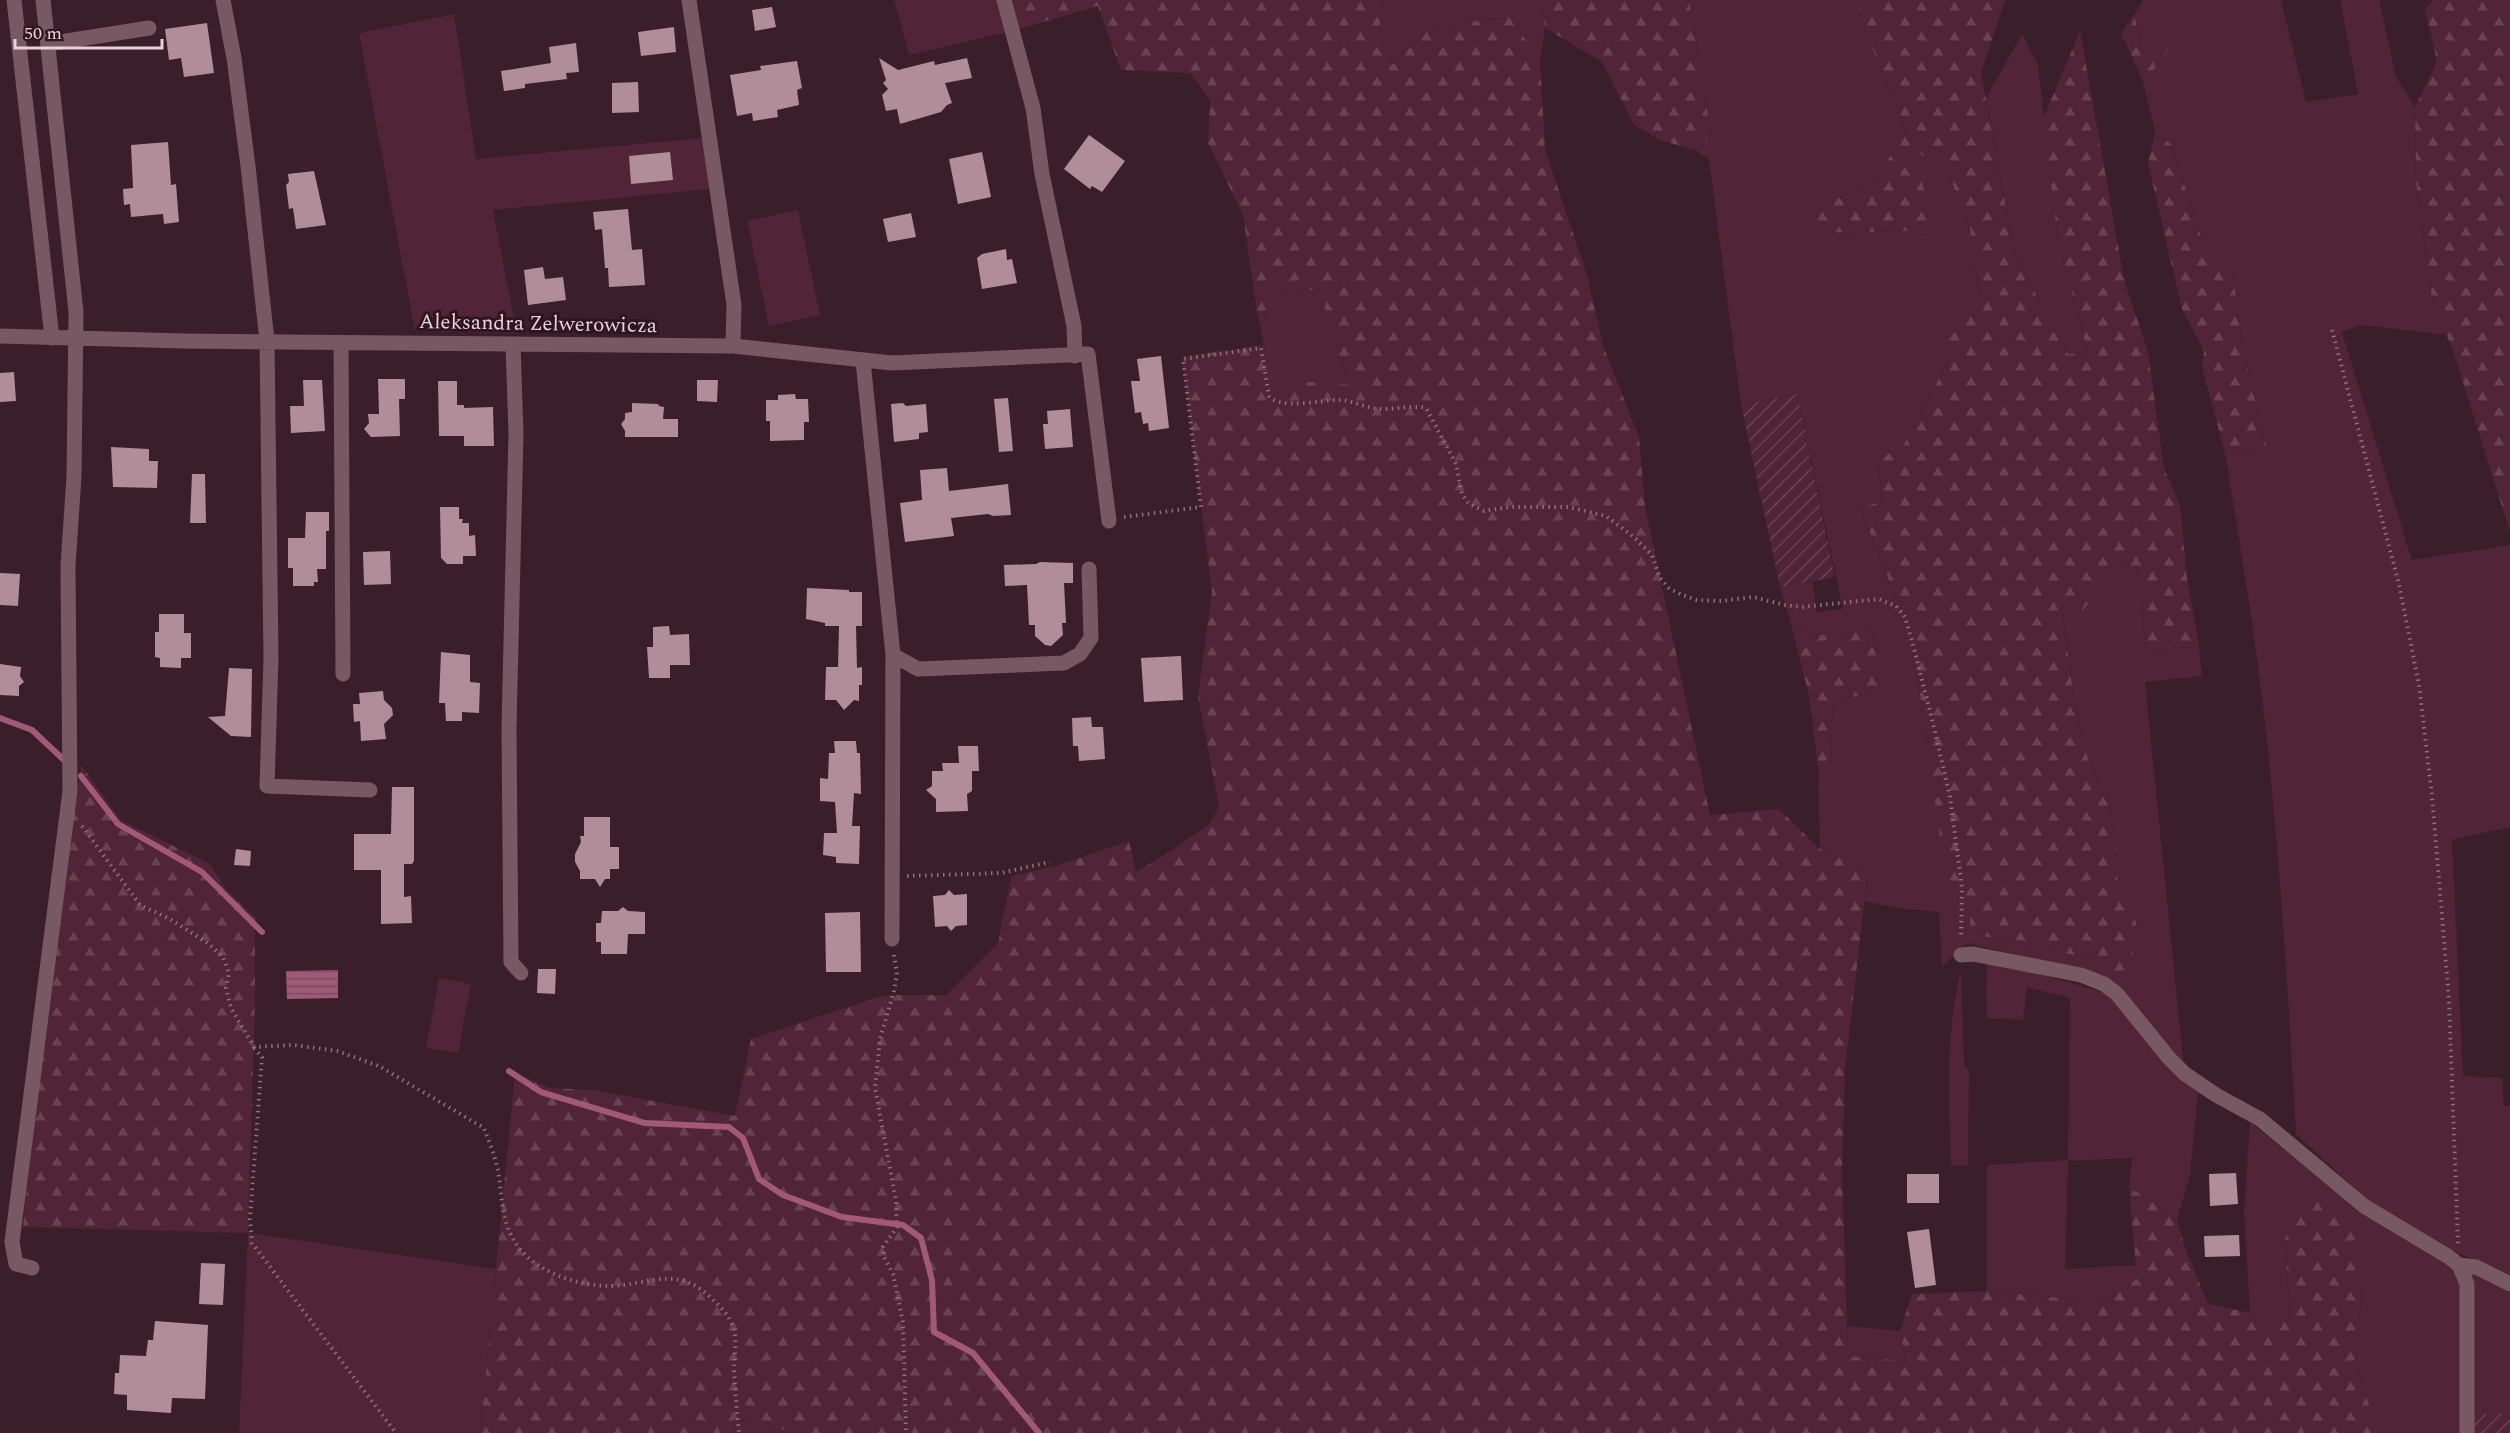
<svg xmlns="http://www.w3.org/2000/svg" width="2510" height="1433" viewBox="0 0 2510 1433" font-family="Spectral,serif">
<defs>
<pattern id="forest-firs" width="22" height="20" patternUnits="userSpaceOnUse" patternTransform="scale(1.5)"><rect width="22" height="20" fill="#512437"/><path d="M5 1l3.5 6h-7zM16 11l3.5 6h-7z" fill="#6a4353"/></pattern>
<pattern id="garden-furrows" width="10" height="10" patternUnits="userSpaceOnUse" patternTransform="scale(1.5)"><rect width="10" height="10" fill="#512437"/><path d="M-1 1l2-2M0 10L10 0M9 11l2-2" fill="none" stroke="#6a4353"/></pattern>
<pattern id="water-rules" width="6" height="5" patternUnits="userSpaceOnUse" patternTransform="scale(1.5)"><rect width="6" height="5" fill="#a25976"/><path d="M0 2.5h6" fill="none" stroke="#784e5e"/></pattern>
</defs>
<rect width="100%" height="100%" fill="#3a1e29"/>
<path fill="#512437" d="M894 0H1000L1008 32 909 55Z
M1383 0H1541L1545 28 1540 59 1508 17 1431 27 1393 64 1379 32Z
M1689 0H1857L1863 26 1906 131 1871 186 1815 208 1820 233 1904 231 1933 236 1914 149 1949 175 1970 229 1981 307 1946 326 1948 362 1903 446 1877 460 1883 502 1860 508 1895 596 1906 606 1927 739 1971 907 1969 933 2093 959 2127 981 2129 896 2118 886 2114 818 2086 753 2073 693 2062 605 2081 612 2122 567 2138 570 2146 649 2199 647 2202 676 2145 682 2184 1068 2133 1002 2066 967 1968 943 1942 966 1939 912 1896 908 1865 901 1868 871 1820 849 1818 767 1832 765 1830 728 1836 700 1880 692 1873 631 1822 635 1792 628 1780 587 1812 581 1817 612 1843 609 1797 394 1741 405 1709 159 1695 150 1711 135Z
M2143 0H2281L2306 102 2358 94 2340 0H2379L2396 77 2415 107 2416 183 2432 298 2447 335 2362 325 2342 332 2412 560 2510 545V827L2452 840 2463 1076 2502 1078 2504 1106H2510V1279L2466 1256 2449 1250 2370 1203 2296 1134C2287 975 2278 817 2257 659 2248 590 2236 521 2225 453L2266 447 2243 348 2233 275 2206 251 2171 144 2155 131 2142 79 2152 72 2134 15Z
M454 14 476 159 703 138 710 189 493 210 517 334 415 331 359 33Z
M2022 34 2038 65 2058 240 2088 352 2068 354 2014 253 1986 98Z
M798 210 820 315 769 326 747 221Z
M1270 288 1320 290 1348 386 1299 381 1267 407 1264 345 1257 312 1264 319Z
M1986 963 2020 969 2103 992 2132 1019 2177 1074 2198 1092 2190 1176 2177 1219 2129 1187 2132 1158 2068 1161 2065 1269 2136 1265 2137 1279 2103 1302 1987 1291V1165L2068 1160 2070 998 2027 987 2023 1020 1987 1018Z
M1961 970 1964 1064 1969 1070 1968 1165 1951 1166C1949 1100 1945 1034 1961 970Z
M439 978 471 984 458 1053 426 1048Z
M2250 1122 2297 1160 2447 1262 2461 1278 2463 1433H2371L2374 1420 2356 1365 2362 1287 2285 1239 2290 1321 2250 1313 2244 1212Z
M248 1233 496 1269 480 1433H239Z
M2468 1272 2510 1293V1414H2472Z
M1847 1326 1900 1331 1906 1361 1848 1356Z
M734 1419 798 1433H733Z"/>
<path fill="url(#forest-firs)" d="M1000 0H1383L1379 32 1393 64 1431 27 1509 17 1540 59 1545 149 1586 272 1604 348 1639 437 1645 506 1710 815 1779 809 1820 849 1868 871 1845 1069 1842 1174 1848 1356 1906 1361 1900 1331 1912 1294 1987 1291 2103 1302 2137 1279 2129 1187 2177 1219 2184 1245 2208 1304 2290 1321 2285 1238 2307 1191 2355 1218 2362 1287 2356 1365 2374 1420 2371 1433H798L734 1419 733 1433H480L515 1073 550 1088 593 1090 735 1116 751 1039 885 995H946L998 943 1011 876 1056 866 1129 841 1136 872 1174 849 1209 824 1219 807 1198 696 1212 592 1182 357 1264 345 1268 406 1299 381 1348 385 1319 290 1270 288 1264 320 1257 312 1243 215 1208 143 1210 101 1190 73 1121 70 1098 6 1008 32Z
M1541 0H1689L1711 135 1695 150 1660 140 1634 125 1602 62 1545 28Z
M1857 0H2005L1981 72 2014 253 2068 354 2088 352 2058 240 2043 119 2080 31 2125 284 2148 351 2164 468 2180 505 2187 578 2199 647 2146 649 2138 570 2122 567 2081 612 2062 606 2073 693 2086 753 2114 818 2118 886 2129 896 2138 931 2127 981 2093 959 1969 933 1971 907 1948 901 1927 739 1906 606 1895 596 1860 507 1883 502 1877 460 1903 446 1948 362 1946 326 1981 306 1970 229 1949 175 1915 150 1934 236 1904 231 1820 233 1814 208 1871 186 1906 131 1863 26Z
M2433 0H2510V532L2453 351 2432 298 2416 183 2415 107 2437 62 2425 9Z
M2134 15 2141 40 2170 47 2152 72 2142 79 2121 33Z
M2155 131 2171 144 2206 251 2233 275 2243 348 2266 447 2225 453 2202 367 2204 351 2182 309 2148 164Z
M1792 628 1822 635 1873 631 1880 692 1836 700 1830 728 1832 766 1818 767 1809 696Z
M81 765 121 820 210 864 227 890 255 917V1001L248 1233 23 1227 34 1111Z"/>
<path fill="url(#garden-furrows)" d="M1797 394 1835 577 1780 587 1741 405Z
M2472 1414H2510V1433H2472Z"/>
<path fill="url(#water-rules)" d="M338 970V998L287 999 286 971Z"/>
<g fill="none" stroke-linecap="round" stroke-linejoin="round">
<path stroke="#a25976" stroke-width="6" d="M0 718 32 730 64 760
M81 776 118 824 202 872 262 932
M509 1071 541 1092 645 1123 729 1127 743 1138 759 1179 783 1195 842 1217 903 1225 921 1238 932 1280 934 1332 973 1353 1039 1433"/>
</g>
<path fill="#b18d9a" d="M772 7 776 27 755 31 752 10Z
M207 23 214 73 184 77 181 58 169 60 165 29Z
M674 27 676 52 641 56 638 32Z
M576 43 579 72 566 73 567 79 525 84V88L504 91 501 71 551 63 549 47Z
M879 58 898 70 934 61 935 65 967 58 972 78 945 83 952 103 947 105 941 112 900 124 897 109 886 111 882 95 888 89 883 83 886 80Z
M797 61 802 88 797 90 799 105 777 110 778 117 753 121 752 113 737 116 730 75 761 70 760 66Z
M638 82 639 112 612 113V83Z
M1089 135 1125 161 1102 192 1092 186 1090 189 1064 169Z
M168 142 171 185 176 184 179 222 164 224 163 214 131 217 130 204 124 205 123 189 133 188 131 145Z
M670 152 673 180 631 184 629 156Z
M982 152 991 197 958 204 949 159Z
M314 171 326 225 296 229 293 208 289 209 286 185 289 182 288 174Z
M628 209 632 250 642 249 645 285 609 287 608 268H605L602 229 595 230 593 212Z
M911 213 916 237 888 242 883 219Z
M1006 249 1007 260 1012 259 1017 283 982 289 977 258 982 254Z
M543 267 545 279 563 277 566 300 528 305 524 270Z
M1161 356 1169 428 1149 431 1148 423 1143 424 1141 412 1135 413 1131 381H1140L1137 359Z
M14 372 16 401 0 402V373Z
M378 379H405V399H399L400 436 371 437 364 429 369 423 368 414H379Z
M303 380H322L325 431 291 433 290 406H304Z
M697 380H718L717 402 697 401Z
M438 381H457V405H464V408L493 407 494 446H464V436H439Z
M795 394 796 399H808L809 422H804V440L770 441V421H766V400H778V395Z
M1008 398 1013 451 999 452 994 399Z
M632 403 658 404 659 406 664 407 663 419H678V437H625V431L621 424 625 419V413L632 412Z
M903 403 906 406 926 404 928 432 919 433V439L894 442 891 404Z
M1070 409 1073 447 1045 449 1043 424H1048L1047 411Z
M111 447 149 449V461H158L157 488 113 487Z
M947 468 949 491 1008 484 1011 515 993 516 988 514 951 518 954 536 905 542 900 503 922 500 920 470Z
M192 474H205L206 523H190Z
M440 507H459V519H463L462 523H469V536L475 535 476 556H463V564H447L441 558Z
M306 512H329V531H326V569H317L318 582H314V586H293V568H288V538H305Z
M390 551 391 584 364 585 363 552Z
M1040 562 1073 563V583H1064L1066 623H1062L1063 635 1051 646 1045 645 1035 636V625H1029L1027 585 1005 586 1004 565 1036 564Z
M0 573 20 574 18 606 0 605Z
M807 588 849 590V592H862V626H856L857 668 862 667V685H859V701L854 700 844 710 836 700H825L826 667H838L839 626H825V623L806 619Z
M159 614H184V633H191V658H181V668L160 667V658L155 657V632H159Z
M669 626 670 635 689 634 690 665H670V678H649L647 647H653V627Z
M441 652 470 655V682L480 683 479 713 462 712V721H446L445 703H439Z
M1181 656 1183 700 1144 702 1141 658Z
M0 664 21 667 20 676 24 682 19 686V696L0 695Z
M229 668 252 669 251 737 231 736 208 717 225 716Z
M383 691 384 700 392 708 393 715 384 724 386 739 361 741 360 721 354 722 353 704H360L359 693Z
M1091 717 1092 727H1103L1105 759 1079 761 1078 746H1073L1072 718Z
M834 741H856L857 753H860L861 794 854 793 852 826H860L859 864 836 863V857L823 855 824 833H837L835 802 820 801V778L828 779 829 753H835Z
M958 746H978L979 771H972V791L967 794 968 811 936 812V799L926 790 932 786V771H943L942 763H959Z
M392 787H414V861L412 864H404V897L411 896 412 923 381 924V870H354V834H391Z
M584 817H610V847H619V869H610V879H605L600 887 595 879H580V871L575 862V854L581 842 580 836H584Z
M236 849 251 851 250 866 234 865Z
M949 890 954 895 967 894V925L956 926 951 931 947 926 935 927 933 896 945 895Z
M623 907 628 911 645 912V934H628L627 954H601V942H596V923H601L602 911H618Z
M860 912 861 972H826L825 913Z
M538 969H556L555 994 537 993Z
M2236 1173 2238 1204 2210 1206 2209 1174Z
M1907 1174H1939V1203H1907Z
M1929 1229 1936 1285 1915 1288 1907 1232Z
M2239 1235 2240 1256 2205 1257 2204 1236Z
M201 1263 225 1264 223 1305 199 1304Z
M155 1321 208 1325 205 1399 172 1398 171 1413 127 1410V1395L114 1394 115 1373H119L120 1355 146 1356 148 1340H153Z"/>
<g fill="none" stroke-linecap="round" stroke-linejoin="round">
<path stroke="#8b737c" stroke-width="4" stroke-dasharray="1.5 4.5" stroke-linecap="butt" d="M2332 330 2399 584 2419 685 2432 796 2449 1000 2458 1244
M1124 517 1201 507 1183 359 1261 348 1269 396C1280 410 1321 400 1338 400 1354 400 1368 410 1384 409 1399 409 1410 405 1426 408L1456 464 1462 494 1469 504 1484 511 1510 507H1568L1606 516 1634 537 1652 555 1660 578 1669 588 1682 595 1697 600 1721 601 1753 597 1785 605 1802 607 1878 599 1896 606 1905 617 1913 645 1931 715 1950 797 1962 887 1961 938
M82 826 140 905 170 919 209 944 223 957 229 973 226 988 231 1008 254 1047 293 1045 337 1051 379 1066 484 1128C488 1139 493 1151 496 1162 504 1193 498 1222 520 1249 539 1273 579 1286 610 1286 649 1285 675 1265 709 1296 718 1304 727 1313 732 1324 738 1338 734 1354 734 1369 735 1391 737 1412 739 1433
M907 876 1001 873 1050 862
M894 955 897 974 894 991 880 1039 875 1088 896 1201 897 1227 883 1247 884 1257 893 1274 903 1323 906 1433
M254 1048 262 1057 250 1219 252 1243 396 1433"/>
<path stroke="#785863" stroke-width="15" d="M14 0 52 338
M223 0 234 58 248 166 267 341 271 658 267 786 370 790
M689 0 734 305 733 346
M1004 0 1033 108 1042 174 1074 326 1075 356
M48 44 149 28
M0 336 184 341 733 346 892 363 1088 354 1109 521
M341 343 343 674
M513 344 516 434 509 727 511 962 521 973
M863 361 893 655 892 939
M893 655 918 669 1064 663 1080 654 1091 638 1089 569
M1961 955 1973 954 2081 975 2104 984 2117 994 2169 1058 2185 1074 2216 1095 2260 1119 2364 1206 2449 1257 2459 1265 2467 1284V1433
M2459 1265 2476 1267 2510 1284
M32 1268 16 1264 12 1242 70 791 68 566 74 476 76 312 43 0"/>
</g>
<g text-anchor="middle" stroke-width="6" stroke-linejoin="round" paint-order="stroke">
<g font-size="21" fill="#e7d4da" stroke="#301520">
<text transform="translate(538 323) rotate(1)" y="7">Aleksandra Zelwerowicza</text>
</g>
</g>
<path d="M15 39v9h147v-9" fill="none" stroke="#e7d4da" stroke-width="3"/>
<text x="24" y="39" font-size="18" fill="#e7d4da" stroke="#301520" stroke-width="4.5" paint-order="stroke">50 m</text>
</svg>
